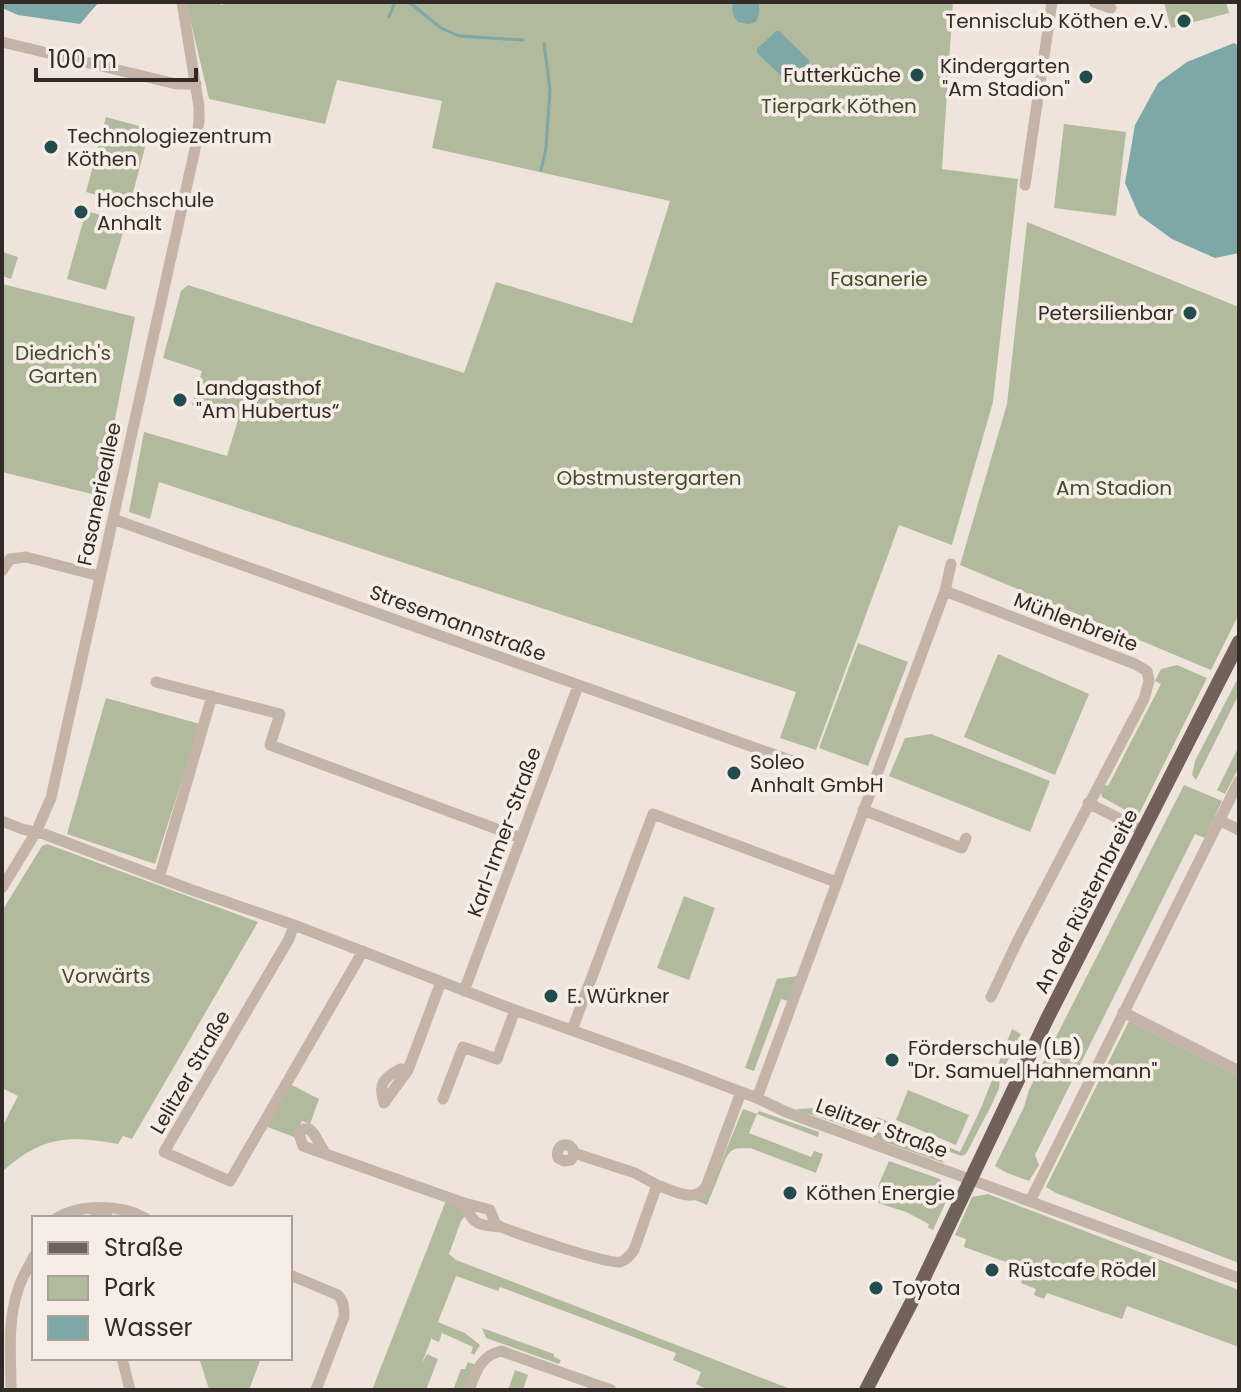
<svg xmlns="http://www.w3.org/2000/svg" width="1241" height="1392" viewBox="0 0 1241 1392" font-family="Poppins,sans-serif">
<rect width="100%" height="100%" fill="#eee4db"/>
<path fill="#b2ba9d" d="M186 2H215L222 5 227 2H953L942 169 1018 179 993 402 952 545 899 525 816 750 780 738 796 692 159 482 150 519 129 512 144 432 227 456 238 420 192 405 202 371 163 358 181 291 188 285 464 373 496 282 632 323 670 201 432 148 442 101 337 80 325 124 209 99Z
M1164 2H1226L1229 13 1171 28Z
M106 117 150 129 130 204 86 192Z
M1064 124 1126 132 1116 216 1054 208Z
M86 211 126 222 106 290 67 279Z
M1027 222 1239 307V614L1211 670 960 565 1007 404Z
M2 252 18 257 11 279 2 276Z
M2 284 135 317 100 496 2 472Z
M858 643 908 662 868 766 819 748Z
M998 654 1089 694 1055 775 964 737Z
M1177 665 1207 678 1139 814 1134 815 1102 797 1101 792 1105 785 1108 786 1161 684 1155 681 1161 669Z
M1239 676V694L1196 780 1192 775 1195 761Z
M106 698 200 724 155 864 67 834Z
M931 734 1050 781 1030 832 889 776 905 738Z
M1239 746V767L1225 794 1217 790Z
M1184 785 1222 801 1205 838 1195 834 1035 1155 1039 1165 1029 1181 1007 1173 995 1166 1024 1107 1029 1090Z
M47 844 258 922 132 1139 123 1136 118 1144C67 1135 42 1136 2 1172V1127L18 1096 2 1088V911L42 846Z
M684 896 715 908 689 980 657 968Z
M797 976 788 1001 781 999 754 1071 745 1068 777 979Z
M1129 1021 1239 1077V1263L1056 1193 1046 1187Z
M1012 1029 1021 1034 1000 1076 999 1088 992 1104 966 1154 961 1156 874 1123 877 1117 960 1152 981 1108Z
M290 1084 319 1099 310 1124 302 1121 296 1130 294 1137 265 1126Z
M908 1090 969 1115 956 1145 896 1120Z
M815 1108 833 1113 862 1124 858 1131 817 1116 802 1113 797 1109Z
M743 1109 757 1114 759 1111 819 1132 818 1137 757 1114 749 1133 811 1157 814 1151 823 1154 816 1173 750 1148C739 1149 733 1145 726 1158L707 1205 695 1200 704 1197 710 1189Z
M875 1131 934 1151 944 1163 873 1138Z
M889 1161 940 1179 949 1195 933 1230 928 1228 929 1224 906 1212 878 1203 882 1193 878 1186Z
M988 1194 1239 1290V1347L1127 1306 1122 1319 1047 1293 1044 1299 1034 1295 1036 1289 1021 1283 1026 1269 964 1247 966 1239 955 1235 972 1197Z
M447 1198 467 1214 461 1221 449 1254 456 1260 793 1390H709L696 1384 701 1372 673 1360 676 1353 500 1287 498 1291 456 1276 438 1322 465 1333 480 1345 474 1355 471 1353 473 1347 442 1333 439 1342 432 1339V1337L422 1363 427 1354 438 1359 426 1390H372Z
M482 1328 554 1354V1357L561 1360 559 1364 486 1338Z
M199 1358H261L249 1390 209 1389Z
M468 1362 479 1366 469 1390H453L461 1369H465Z
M515 1370 528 1375 523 1390H508Z"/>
<path fill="#7ea7a7" d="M2 2H99L80 24 18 15 2 8Z
M734 2H759V13L756 22 748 24 738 22C733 16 730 10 734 2Z
M776 31H779L809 60V63L791 82 787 81 757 53V49Z
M1234 43 1239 46V253L1215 258 1172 239 1139 215 1125 183 1135 125 1158 83 1187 62Z"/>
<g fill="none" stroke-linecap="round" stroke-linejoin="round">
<path stroke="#7ea7a7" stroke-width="3" d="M409 2 441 28 459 36 523 40
M389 17 395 2
M541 170 546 148 550 90 544 43"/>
<path stroke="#c4b4a8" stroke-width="11" d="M1094 2 1111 8
M2 42 176 84H196
M1025 185 1052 2
M113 519 792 761
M2 571 10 559 26 557 100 576
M945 591 1135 664 1147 671 1149 681 1144 699 1018 940 991 997
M156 682 280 714 270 745 521 838
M1088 803 1144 831
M863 810 962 848 966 838
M1219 820 1239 830
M2 821 22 829 44 834 192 890 294 925 515 1010 686 1071 757 1098 786 1112 1239 1278
M159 878 212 696
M2 888 36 832 51 798 195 149 199 121V107L182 2
M294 925 289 939 164 1152 230 1181 363 951
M464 991 578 686
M1123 1012 1239 1071
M572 1030 653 814 836 882
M408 1070 384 1103C378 1084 383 1078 400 1069L408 1070 441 982
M757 1098 945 591 951 564
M443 1099 463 1047 497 1059 515 1010
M325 1153 314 1134 309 1129H303L299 1134 303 1146 461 1202 490 1210 495 1223 501 1227
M574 1153 571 1160 564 1161 558 1158C554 1144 571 1139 574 1153L635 1173 657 1185
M1030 1201 1239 781
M461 1202C476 1223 472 1225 501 1227 518 1234 607 1264 620 1262 627 1260 630 1255 634 1250L657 1185C673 1190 694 1204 706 1187L741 1092
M91 1209 108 1218
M57 1218C80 1204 121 1204 145 1218
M290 1275 338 1295C344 1302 344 1308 344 1317L316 1390
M122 1358 130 1390
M11 1390C11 1357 7 1322 18 1290 21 1278 29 1267 34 1256
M469 1390C476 1372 480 1356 501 1351L611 1390"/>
<path stroke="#72615a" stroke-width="14" d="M866 1390 920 1286 1047 1019 1239 642"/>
</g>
<g fill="#234c4e" stroke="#f6eee6" stroke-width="3">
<circle cx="1184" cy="21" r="8"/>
<circle cx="917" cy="75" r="8"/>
<circle cx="1086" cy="77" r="8"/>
<circle cx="51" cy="147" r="8"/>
<circle cx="81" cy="212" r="8"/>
<circle cx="1190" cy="313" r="8"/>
<circle cx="180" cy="400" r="8"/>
<circle cx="734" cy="773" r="8"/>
<circle cx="551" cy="996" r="8"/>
<circle cx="892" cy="1060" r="8"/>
<circle cx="790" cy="1193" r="8"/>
<circle cx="992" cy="1270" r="8"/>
<circle cx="876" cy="1288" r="8"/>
</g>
<g text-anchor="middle" stroke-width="7" stroke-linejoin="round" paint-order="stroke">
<g font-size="20" fill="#322a27" stroke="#f6eee6" text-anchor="start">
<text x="1168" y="28" text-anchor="end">Tennisclub Köthen e.V.</text>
<text x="1070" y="73" text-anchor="end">Kindergarten<tspan x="1070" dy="23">"Am Stadion"</tspan></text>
<text x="901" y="82" text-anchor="end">Futterküche</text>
<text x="67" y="143">Technologiezentrum<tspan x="67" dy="23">Köthen</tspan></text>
<text x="97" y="207">Hochschule<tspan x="97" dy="23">Anhalt</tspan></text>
<text x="1174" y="320" text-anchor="end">Petersilienbar</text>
<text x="196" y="395">Landgasthof<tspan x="196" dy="23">"Am Hubertus“</tspan></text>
<text x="750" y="769">Soleo<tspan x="750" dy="23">Anhalt GmbH</tspan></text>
<text x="567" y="1003">E. Würkner</text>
<text x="908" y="1055">Förderschule (LB)<tspan x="908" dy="23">"Dr. Samuel Hahnemann"</tspan></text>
<text x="806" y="1200">Köthen Energie</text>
<text x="1008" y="1277">Rüstcafe Rödel</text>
<text x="892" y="1295">Toyota</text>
</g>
<g font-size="20" fill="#434d2e" stroke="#f6eee6">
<text x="839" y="113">Tierpark Köthen</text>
<text x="879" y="286">Fasanerie</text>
<text x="63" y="360">Diedrich's<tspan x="63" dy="23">Garten</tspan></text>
<text x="649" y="485">Obstmustergarten</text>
<text x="1114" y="495">Am Stadion</text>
<text x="106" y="983">Vorwärts</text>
</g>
<g font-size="20" fill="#322a27" stroke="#f6eee6">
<text transform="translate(99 494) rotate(-78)" y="7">Fasanerieallee</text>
<text transform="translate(1076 622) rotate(21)" y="7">Mühlenbreite</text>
<text transform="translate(458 623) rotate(20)" y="7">Stresemannstraße</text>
<text transform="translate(504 832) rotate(-70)" y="7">Karl-Irmer-Straße</text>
<text transform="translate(1086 901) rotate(-63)" y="7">An der Rüsternbreite</text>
<text transform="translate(190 1072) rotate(-60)" y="7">Lelitzer Straße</text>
<text transform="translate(882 1128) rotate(20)" y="7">Lelitzer Straße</text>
</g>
</g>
<rect width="1241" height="1392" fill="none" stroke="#322a27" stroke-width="8"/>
<rect x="32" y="1216" width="260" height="144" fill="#f6eee6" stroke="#a8a09a" stroke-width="2"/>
<rect x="48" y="1242" width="40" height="12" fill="#72615a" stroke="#a8a09a" stroke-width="2"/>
<text x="104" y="1256" font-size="24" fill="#322a27">Straße</text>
<rect x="48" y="1276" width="40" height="24" fill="#b2ba9d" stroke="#a8a09a" stroke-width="2"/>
<text x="104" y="1296" font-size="24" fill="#322a27">Park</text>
<rect x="48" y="1316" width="40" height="24" fill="#7ea7a7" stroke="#a8a09a" stroke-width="2"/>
<text x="104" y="1336" font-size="24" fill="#322a27">Wasser</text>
<path d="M36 68v12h160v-12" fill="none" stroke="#322a27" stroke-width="4"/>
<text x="48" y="68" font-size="24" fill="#322a27" stroke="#f6eee6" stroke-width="6" paint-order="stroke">100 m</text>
</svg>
